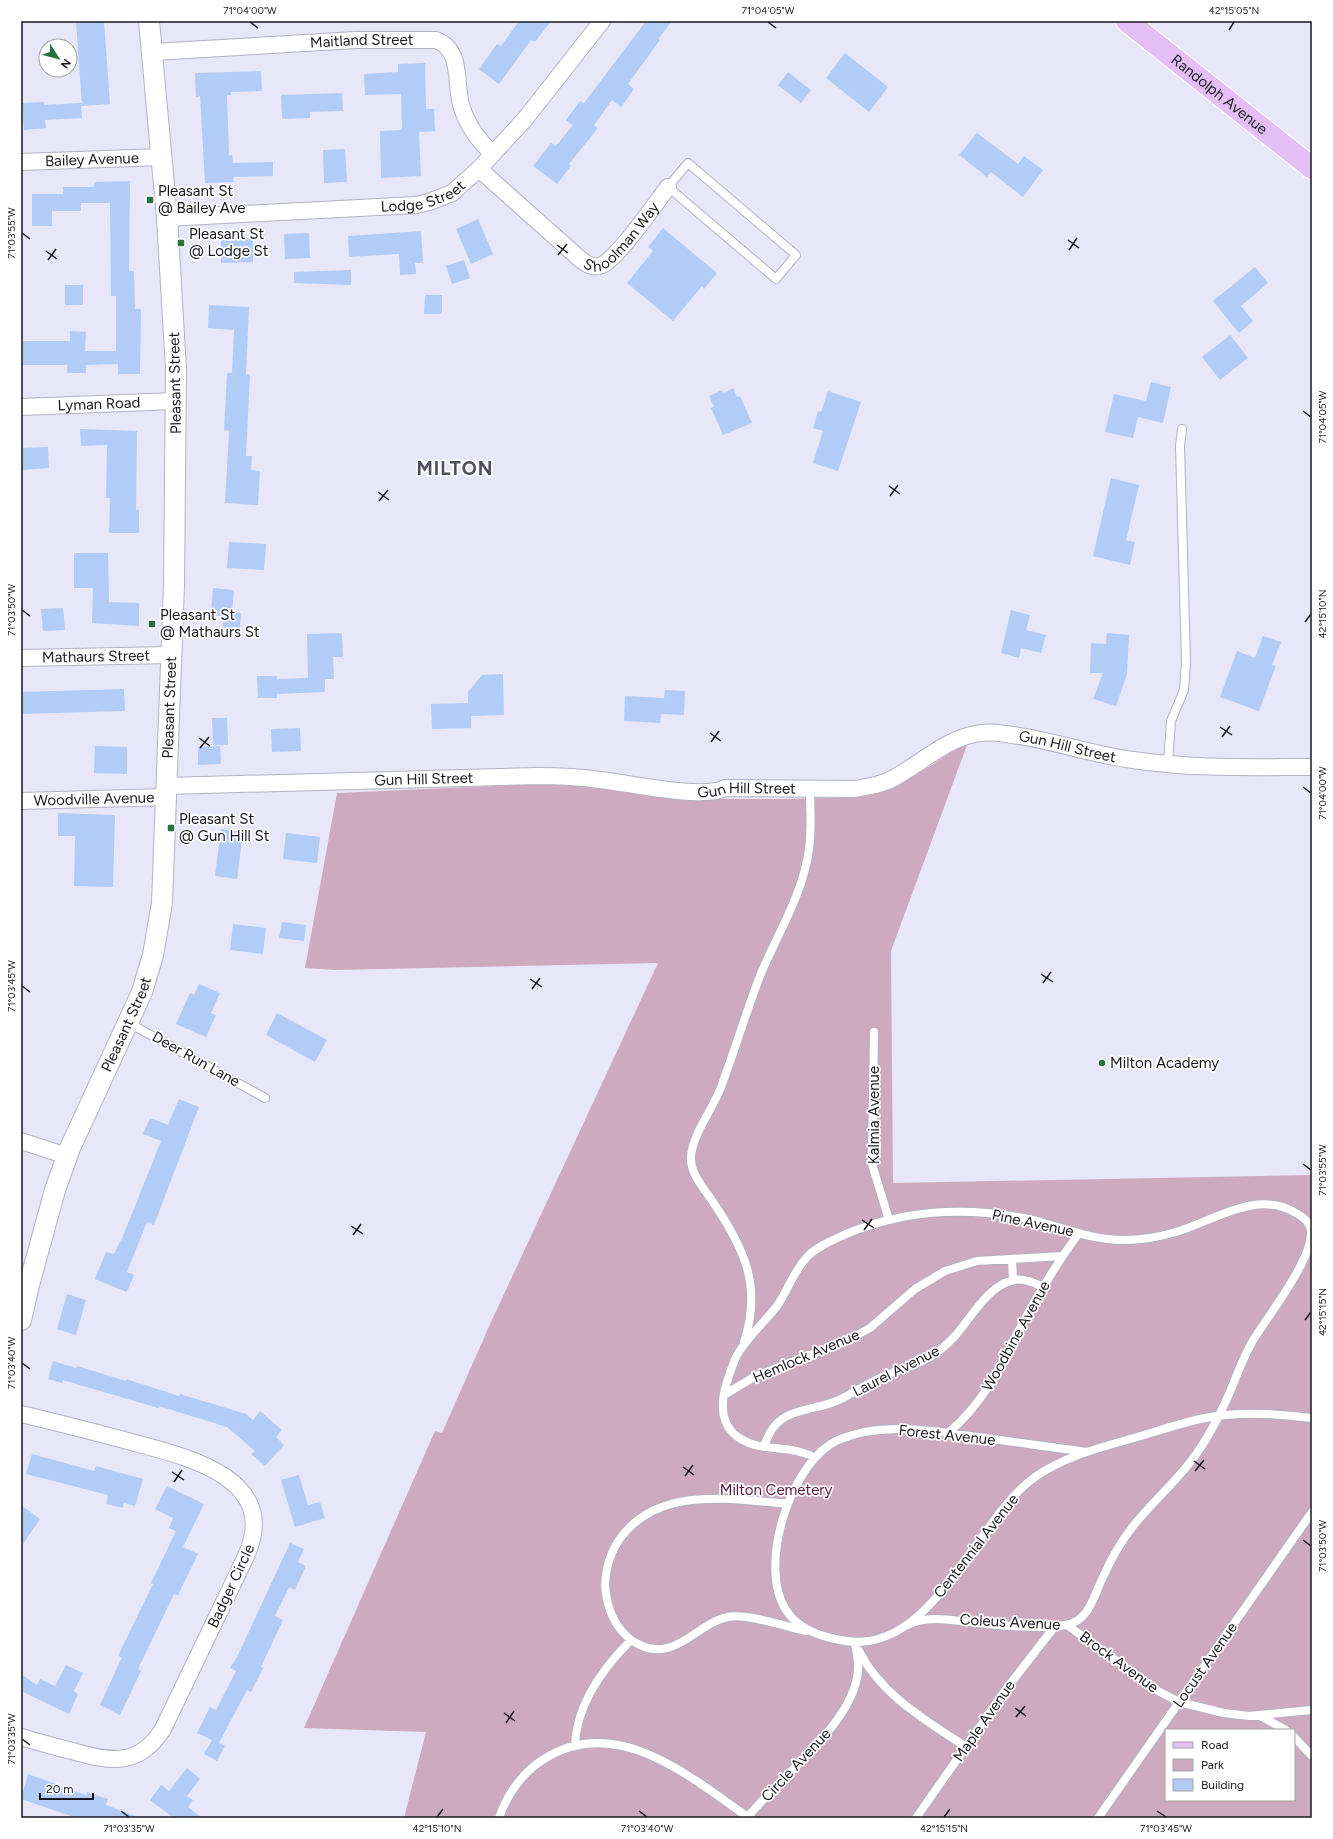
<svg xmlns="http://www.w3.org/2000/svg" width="1333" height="1839" viewBox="0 0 1333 1839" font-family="Figtree,sans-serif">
<rect width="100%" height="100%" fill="#e7e7f9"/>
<path fill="#cdaac0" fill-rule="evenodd" d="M967 745 891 951 893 1183 1312 1175V1818H404L426 1732 304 1728 435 1431 442 1433 491 1322 658 963 335 970 305 968 337 793 518 785H590L688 799H782L858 797C894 793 926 768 956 749ZM1166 1730H1294V1800H1166Z"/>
<path fill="#b1ccf6" d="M76 21H104L110 104 82 106Z
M519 21H551L535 42 531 40 499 84 479 69 497 44 501 46Z
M646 21H672L658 39 660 40 628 84 634 89 621 107 612 100 594 125 598 128 569 164 571 166 557 184 533 166 551 143 556 146 573 125 566 120 580 101 584 103Z
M845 53 888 87 869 112 826 78Z
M425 63 426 109H434L435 131 419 132 421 176 381 178 380 131 402 130 401 94 365 95 364 74 398 72V64Z
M261 71 262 91 231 92V95H227L229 155H232L233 163 273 162V176L233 177 234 182 205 183 200 96 196 97 195 73Z
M788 72 811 90 801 103 778 85Z
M342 93 343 111 310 112V118L282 119 281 95Z
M44 102V105L81 103 82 118 45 120 46 128 24 130 22 103Z
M977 133 1018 164 1024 156 1043 170 1023 197 991 172 987 177 959 155Z
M345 149 347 182 324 183 323 150Z
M130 181 129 271H134L135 309H141L140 374H118V364L86 365V373H67V365H21V341H70V331L86 332 85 351H116V296H111L110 203H81V211H52V226H32V194H63V187H94V182Z
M478 219 493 254 471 264 456 229Z
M663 228 717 273 704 289 702 286 673 321 627 283 653 251 648 247Z
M421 231 423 263H415L416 274 400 275 399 254 349 257 348 236Z
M309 233 310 258 285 259 284 234Z
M253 238V262L221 263V239Z
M464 260 470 278 452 284 446 266Z
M1255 267 1268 283 1241 306 1253 321 1239 333 1213 301Z
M351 270V285L294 283V272Z
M65 285H83V305H65Z
M425 295H442V314H424Z
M209 305 249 307 246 374H250L246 456H252L251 470 260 471 258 505 225 503 229 431 224 430 227 373H232L234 330 208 328Z
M1230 335 1248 358 1220 380 1202 357Z
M1151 382 1171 387 1163 423 1138 417 1133 438 1105 432 1114 394 1146 401Z
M733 388 737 397 740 396 752 423 723 435 711 408 714 407 709 396 722 390 723 393Z
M828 391 861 402 838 471 813 463 823 431 813 428 818 411 821 412Z
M80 429 137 431 136 510H139V533H109L110 498H106L107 445 81 446Z
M48 447 49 468 21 470V448Z
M1111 478 1139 485 1126 540 1135 542 1130 565 1093 556Z
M229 542 266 544 264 570 227 568Z
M74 553H108L109 602 139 603V626L92 623 93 588H74Z
M213 588 234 590 232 613H241L240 629 223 628V616L211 615Z
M63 608 65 630 43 631 41 609Z
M1011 610 1030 615 1026 630 1046 635 1041 653 1021 648 1019 658 1001 653Z
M342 633 343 657H333L334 679H325V692L277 694V698H258L257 676H277V679L308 678 307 634Z
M1107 633 1129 635 1127 674 1116 706 1093 699 1103 673H1090L1091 643 1106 644Z
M1263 636 1281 642 1272 665 1276 666 1259 711 1220 697 1237 651 1255 658Z
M503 674 504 715 471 716V728L432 729 431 704 468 703V692L482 675Z
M124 689 125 711 21 714V692Z
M665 690 685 691 684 715 661 714 660 723 624 721 625 696 664 698Z
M212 718H227L228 745H213Z
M300 728 301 751 272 752 271 729Z
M95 746 127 747V774L94 773Z
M220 746 221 764 198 765V747Z
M58 813 115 815 113 887 74 886 75 836H58Z
M221 829 243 832 237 879 215 876Z
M286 833 320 837 317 863 283 859Z
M282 922 306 925 304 941 279 938Z
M233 924 266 928 263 954 230 950Z
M199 984 220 993 211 1013 216 1015 206 1037 176 1024 190 993 194 995Z
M277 1013 327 1040 315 1062 266 1035Z
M179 1099 199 1107 154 1225 147 1222 127 1272 134 1275 127 1292 95 1279 106 1252 114 1254 123 1236 161 1141 143 1134 150 1118 168 1125Z
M67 1294 86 1300 76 1335 57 1329Z
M53 1361 76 1368 77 1366 126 1381V1379L179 1396 180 1394 246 1414 253 1420 260 1411 282 1430 276 1437 284 1445 265 1466 251 1454 255 1451 227 1427 159 1406 158 1408 63 1380 62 1383 48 1379Z
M32 1454 94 1471 96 1466 143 1479 135 1506 124 1503 123 1508 106 1504 108 1495 26 1474Z
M299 1475 308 1505 320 1502 325 1518 295 1527 281 1480Z
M167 1486 204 1504 183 1547 198 1554 178 1595 174 1594 138 1669 141 1671 120 1715 100 1705 122 1657 118 1656 153 1584 151 1583 176 1531 169 1528 173 1518 155 1509Z
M21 1505 40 1519 21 1547Z
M290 1543 304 1549 298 1562 306 1566 295 1590 289 1587 275 1616 283 1620 261 1667 263 1668 251 1692 247 1690 219 1743 225 1746 217 1761 204 1754 212 1740 197 1733 210 1707 216 1710 236 1671 230 1668 238 1655Z
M66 1665 83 1673 74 1691 78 1694 69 1714 21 1691V1674L37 1685 40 1679 55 1686Z
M187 1768 200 1779 187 1796 193 1800 188 1807 202 1818H174L150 1800 161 1785 169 1791Z
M28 1774 86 1795 87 1792 108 1799 106 1805 135 1816V1818H77L21 1799Z"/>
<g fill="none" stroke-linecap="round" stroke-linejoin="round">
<defs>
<path id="service" d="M688 163 796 255 776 279 668 187Z
M1168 763 1171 721 1184 690 1186 663 1180 446 1182 429
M127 1022 265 1098
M874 1032 872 1164 889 1220
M1012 1260 1013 1280
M744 1342C763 1285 743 1246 711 1199 702 1186 690 1173 691 1156 693 1133 713 1109 721 1087 735 1050 746 1012 760 976 777 934 803 895 809 849 812 829 810 809 810 789
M724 1395 754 1377 848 1340 870 1328 915 1289 945 1271 977 1261 1062 1256
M948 1433C983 1404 1001 1366 1021 1326 1038 1294 1057 1263 1079 1233
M764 1447C776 1405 807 1414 839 1400 853 1393 867 1384 882 1377 895 1371 911 1367 924 1360 936 1354 946 1346 955 1336 971 1318 988 1285 1014 1280 1024 1278 1034 1283 1043 1287
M1087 1452C1053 1447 1019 1443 986 1438 938 1432 885 1420 838 1440 791 1461 757 1566 786 1610 798 1629 819 1636 840 1640 932 1660 974 1520 1035 1477 1062 1458 1092 1450 1123 1441 1149 1434 1174 1425 1200 1419 1237 1411 1275 1413 1312 1418
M815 1458C788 1442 756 1455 733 1433 713 1413 727 1379 736 1357 746 1338 764 1323 777 1306 788 1290 794 1270 808 1256 818 1246 833 1240 846 1234 901 1211 960 1207 1018 1217 1054 1223 1088 1241 1125 1240 1142 1240 1159 1237 1176 1232 1213 1221 1256 1190 1294 1212 1300 1215 1307 1220 1310 1226 1319 1253 1266 1318 1252 1342 1245 1355 1239 1369 1234 1382 1222 1412 1208 1440 1188 1465 1171 1486 1151 1504 1134 1525 1122 1540 1112 1557 1104 1575 1094 1594 1090 1621 1066 1625 1045 1629 1001 1626 978 1623 953 1621 931 1614 907 1625
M788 1504C732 1499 657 1485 619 1540 609 1555 603 1576 606 1594 609 1615 620 1636 640 1645 676 1662 697 1623 728 1617 746 1613 787 1627 806 1631
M1067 1625 1158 1691 1179 1702 1224 1713 1249 1716 1312 1710
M859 1651C881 1695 927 1721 966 1747
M1262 1717 1286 1730
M1294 1737 1312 1756
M575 1746C576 1704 603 1668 631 1640
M499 1818C507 1794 523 1772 544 1759 617 1713 690 1777 748 1817
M747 1818C778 1778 855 1723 858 1670 859 1661 856 1652 855 1643
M916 1818 1007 1688 1055 1626
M1098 1818 1312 1512"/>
<g id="minor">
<path id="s1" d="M153 52 356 40H436C464 50 454 86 462 108 468 127 479 141 493 154"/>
<path id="s2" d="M21 162 162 157"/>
<path id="s3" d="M479 169 580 259C586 264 594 269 602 265 619 257 655 204 668 187"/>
<path id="s4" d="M167 218 416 205 429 202 452 193 479 169 525 119 602 21"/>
<path id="s5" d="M21 407 176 401"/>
<path id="s6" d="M21 658 170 655"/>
<path id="s7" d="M166 786 538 776C559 776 580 777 600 780 628 783 703 800 725 788L855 789 876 785 888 781C917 767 943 740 975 734 988 731 1000 733 1012 735 1053 740 1092 755 1133 760 1192 769 1253 767 1312 767"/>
<path id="s8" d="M21 801 166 797"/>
<path d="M21 1141 67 1156"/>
<path d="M21 1414C55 1422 90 1431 124 1440 178 1455 281 1474 247 1554L163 1729C139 1767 111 1762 72 1751 55 1747 38 1742 21 1737"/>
</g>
<g id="tertiary">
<path id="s9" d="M21 1320 29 1285 55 1190 70 1148 142 992 153 955 162 903 174 585 176 369 167 218 149 21"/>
</g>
<g id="primary">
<path id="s10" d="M1127 21 1312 168"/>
</g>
</defs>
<use href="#service" stroke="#b3b2c4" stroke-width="10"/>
<use href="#minor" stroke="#b3b2c4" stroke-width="18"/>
<use href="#tertiary" stroke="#b3b2c4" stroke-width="22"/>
<use href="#primary" stroke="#fff" stroke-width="24"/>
<use href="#service" stroke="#fff" stroke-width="8"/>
<use href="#minor" stroke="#fff" stroke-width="16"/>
<use href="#tertiary" stroke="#fff" stroke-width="20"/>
<use href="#primary" stroke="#e3bff6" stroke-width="22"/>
</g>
<path fill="none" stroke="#18171e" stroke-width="1.5" d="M250 22 258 28M768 22 776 28M1229 30 1234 22M22 233 30 239M1068 240 1079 248M557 245 568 253M1069 250 1077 238M46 251 57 259M558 255 567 244M48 260 56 249M1303 411 1311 417M889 486 900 494M378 492 389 500M890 496 898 485M379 501 388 490M22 610 30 616M1305 622 1311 614M1220 727 1232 735M710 733 721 741M1222 737 1230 726M199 738 210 746M711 742 719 731M200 748 209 737M1303 787 1311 793M1041 974 1053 982M530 979 542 987M1043 983 1051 972M22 986 30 992M532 989 540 978M1303 1164 1311 1170M862 1220 874 1228M351 1226 363 1234M864 1230 872 1219M353 1235 361 1224M1305 1320 1311 1312M22 1363 30 1369M1194 1461 1205 1469M683 1467 694 1475M1195 1471 1204 1460M172 1472 184 1480M685 1476 693 1465M174 1482 182 1470M1303 1540 1311 1546M1015 1708 1026 1716M504 1713 515 1721M1016 1717 1025 1706M506 1723 514 1711M22 1739 30 1745M121 1811 129 1817M639 1811 647 1817M1157 1811 1166 1817M437 1817 443 1809M944 1817 950 1809"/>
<g fill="#29723f" stroke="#fff" stroke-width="1.5">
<rect x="146" y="196" width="8" height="8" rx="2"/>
<rect x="177" y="239" width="8" height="8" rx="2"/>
<rect x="148" y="620" width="8" height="8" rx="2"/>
<rect x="167" y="824" width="8" height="8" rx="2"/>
<circle cx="1102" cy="1063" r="4"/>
</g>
<g text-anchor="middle" stroke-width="3.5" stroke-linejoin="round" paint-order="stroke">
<g font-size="15" fill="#18171e" stroke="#fff">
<text dy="5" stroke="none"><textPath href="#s1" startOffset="209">Maitland Street</textPath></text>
<text dy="5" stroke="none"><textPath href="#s10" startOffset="118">Randolph Avenue</textPath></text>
<text dy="5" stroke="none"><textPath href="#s2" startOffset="71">Bailey Avenue</textPath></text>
<text dy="5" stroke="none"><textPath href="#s4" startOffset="258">Lodge Street</textPath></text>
<text dy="5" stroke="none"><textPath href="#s3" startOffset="191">Shoolman Way</textPath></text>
<text transform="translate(175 383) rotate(-91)" y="5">Pleasant Street</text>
<text dy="5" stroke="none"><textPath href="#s5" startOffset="78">Lyman Road</textPath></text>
<text dy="5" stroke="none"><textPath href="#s6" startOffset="75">Mathaurs Street</textPath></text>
<text dy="5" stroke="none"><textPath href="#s9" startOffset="638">Pleasant Street</textPath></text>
<text dy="5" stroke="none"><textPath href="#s7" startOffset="918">Gun Hill Street</textPath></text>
<text dy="5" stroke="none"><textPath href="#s7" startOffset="258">Gun Hill Street</textPath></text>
<text dy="5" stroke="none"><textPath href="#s7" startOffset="582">Gun Hill Street</textPath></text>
<text dy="5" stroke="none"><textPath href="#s8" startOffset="73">Woodville Avenue</textPath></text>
<text dy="5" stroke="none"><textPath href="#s9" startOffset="315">Pleasant Street</textPath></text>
<text transform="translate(196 1059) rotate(29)" y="5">Deer Run Lane</text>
<text transform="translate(874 1115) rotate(-90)" y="5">Kalmia Avenue</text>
<text transform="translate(1033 1223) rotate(12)" y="5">Pine Avenue</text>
<text transform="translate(1016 1336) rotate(-61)" y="5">Woodbine Avenue</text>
<text transform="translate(806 1356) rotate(-23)" y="5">Hemlock Avenue</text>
<text transform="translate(896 1371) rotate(-27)" y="5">Laurel Avenue</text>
<text transform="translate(947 1435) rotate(6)" y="5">Forest Avenue</text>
<text transform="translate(976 1546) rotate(-52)" y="5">Centennial Avenue</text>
<text transform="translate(231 1586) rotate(-65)" y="5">Badger Circle</text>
<text transform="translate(1010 1622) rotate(3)" y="5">Coleus Avenue</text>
<text transform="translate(1119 1662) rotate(36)" y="5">Brock Avenue</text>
<text transform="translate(1205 1665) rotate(-55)" y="5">Locust Avenue</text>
<text transform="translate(984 1721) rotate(-55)" y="5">Maple Avenue</text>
<text transform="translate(796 1765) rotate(-47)" y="5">Circle Avenue</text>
</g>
<g font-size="15" fill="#18171e" stroke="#fff" text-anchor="start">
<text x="158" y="196">Pleasant St<tspan x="158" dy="17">@ Bailey Ave</tspan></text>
<text x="189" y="239">Pleasant St<tspan x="189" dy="17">@ Lodge St</tspan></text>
<text x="160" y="620">Pleasant St<tspan x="160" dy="17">@ Mathaurs St</tspan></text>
<text x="179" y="824">Pleasant St<tspan x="179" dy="17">@ Gun Hill St</tspan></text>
<text x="1110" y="1068">Milton Academy</text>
</g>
<g font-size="15" fill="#561344" stroke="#fff">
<text x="776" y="1495">Milton Cemetery</text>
</g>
<g font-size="19" font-weight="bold" letter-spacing="1" fill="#504f5f" stroke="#fff">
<text x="455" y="475">MILTON</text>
</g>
</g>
<rect width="1333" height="1839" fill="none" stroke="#ffffff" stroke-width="44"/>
<rect x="1165" y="1729" width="130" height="72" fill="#ffffff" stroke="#a3a2a5"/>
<rect x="1173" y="1742" width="20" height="6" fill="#e3bff6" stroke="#a3a2a5"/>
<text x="1201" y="1749" font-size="12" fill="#18171e">Road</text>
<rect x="1173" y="1759" width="20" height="12" fill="#cdaac0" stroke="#a3a2a5"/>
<text x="1201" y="1769" font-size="12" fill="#18171e">Park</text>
<rect x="1173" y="1779" width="20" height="12" fill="#b1ccf6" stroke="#a3a2a5"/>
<text x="1201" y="1789" font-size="12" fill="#18171e">Building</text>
<g transform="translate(58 58) rotate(126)"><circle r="19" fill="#ffffff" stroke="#a3a2a5"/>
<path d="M0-3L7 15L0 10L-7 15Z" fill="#29723f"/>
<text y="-6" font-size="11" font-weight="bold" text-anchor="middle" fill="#18171e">N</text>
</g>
<path d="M40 1793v6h53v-6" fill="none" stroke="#18171e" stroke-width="2"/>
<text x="46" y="1793" font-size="12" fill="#18171e" stroke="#ffffff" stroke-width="3" paint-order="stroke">20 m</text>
<rect x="22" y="22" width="1289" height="1795" fill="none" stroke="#18171e" stroke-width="1.5"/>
<g font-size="10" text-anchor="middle" fill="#18171e">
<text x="250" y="14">71°04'00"W</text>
<text x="768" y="14">71°04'05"W</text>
<text x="1234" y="14">42°15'05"N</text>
<text transform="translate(11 233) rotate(-90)" y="4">71°03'55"W</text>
<text transform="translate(1322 417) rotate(-90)" y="4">71°04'05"W</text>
<text transform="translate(11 610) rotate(-90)" y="4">71°03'50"W</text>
<text transform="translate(1322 614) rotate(-90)" y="4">42°15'10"N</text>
<text transform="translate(1322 793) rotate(-90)" y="4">71°04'00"W</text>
<text transform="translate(11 986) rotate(-90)" y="4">71°03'45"W</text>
<text transform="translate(1322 1170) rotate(-90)" y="4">71°03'55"W</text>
<text transform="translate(1322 1312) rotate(-90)" y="4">42°15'15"N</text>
<text transform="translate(11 1363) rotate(-90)" y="4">71°03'40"W</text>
<text transform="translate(1322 1546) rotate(-90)" y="4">71°03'50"W</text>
<text transform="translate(11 1739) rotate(-90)" y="4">71°03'35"W</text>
<text x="129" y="1832">71°03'35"W</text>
<text x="437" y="1832">42°15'10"N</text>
<text x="647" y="1832">71°03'40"W</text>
<text x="944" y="1832">42°15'15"N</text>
<text x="1166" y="1832">71°03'45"W</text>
</g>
</svg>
